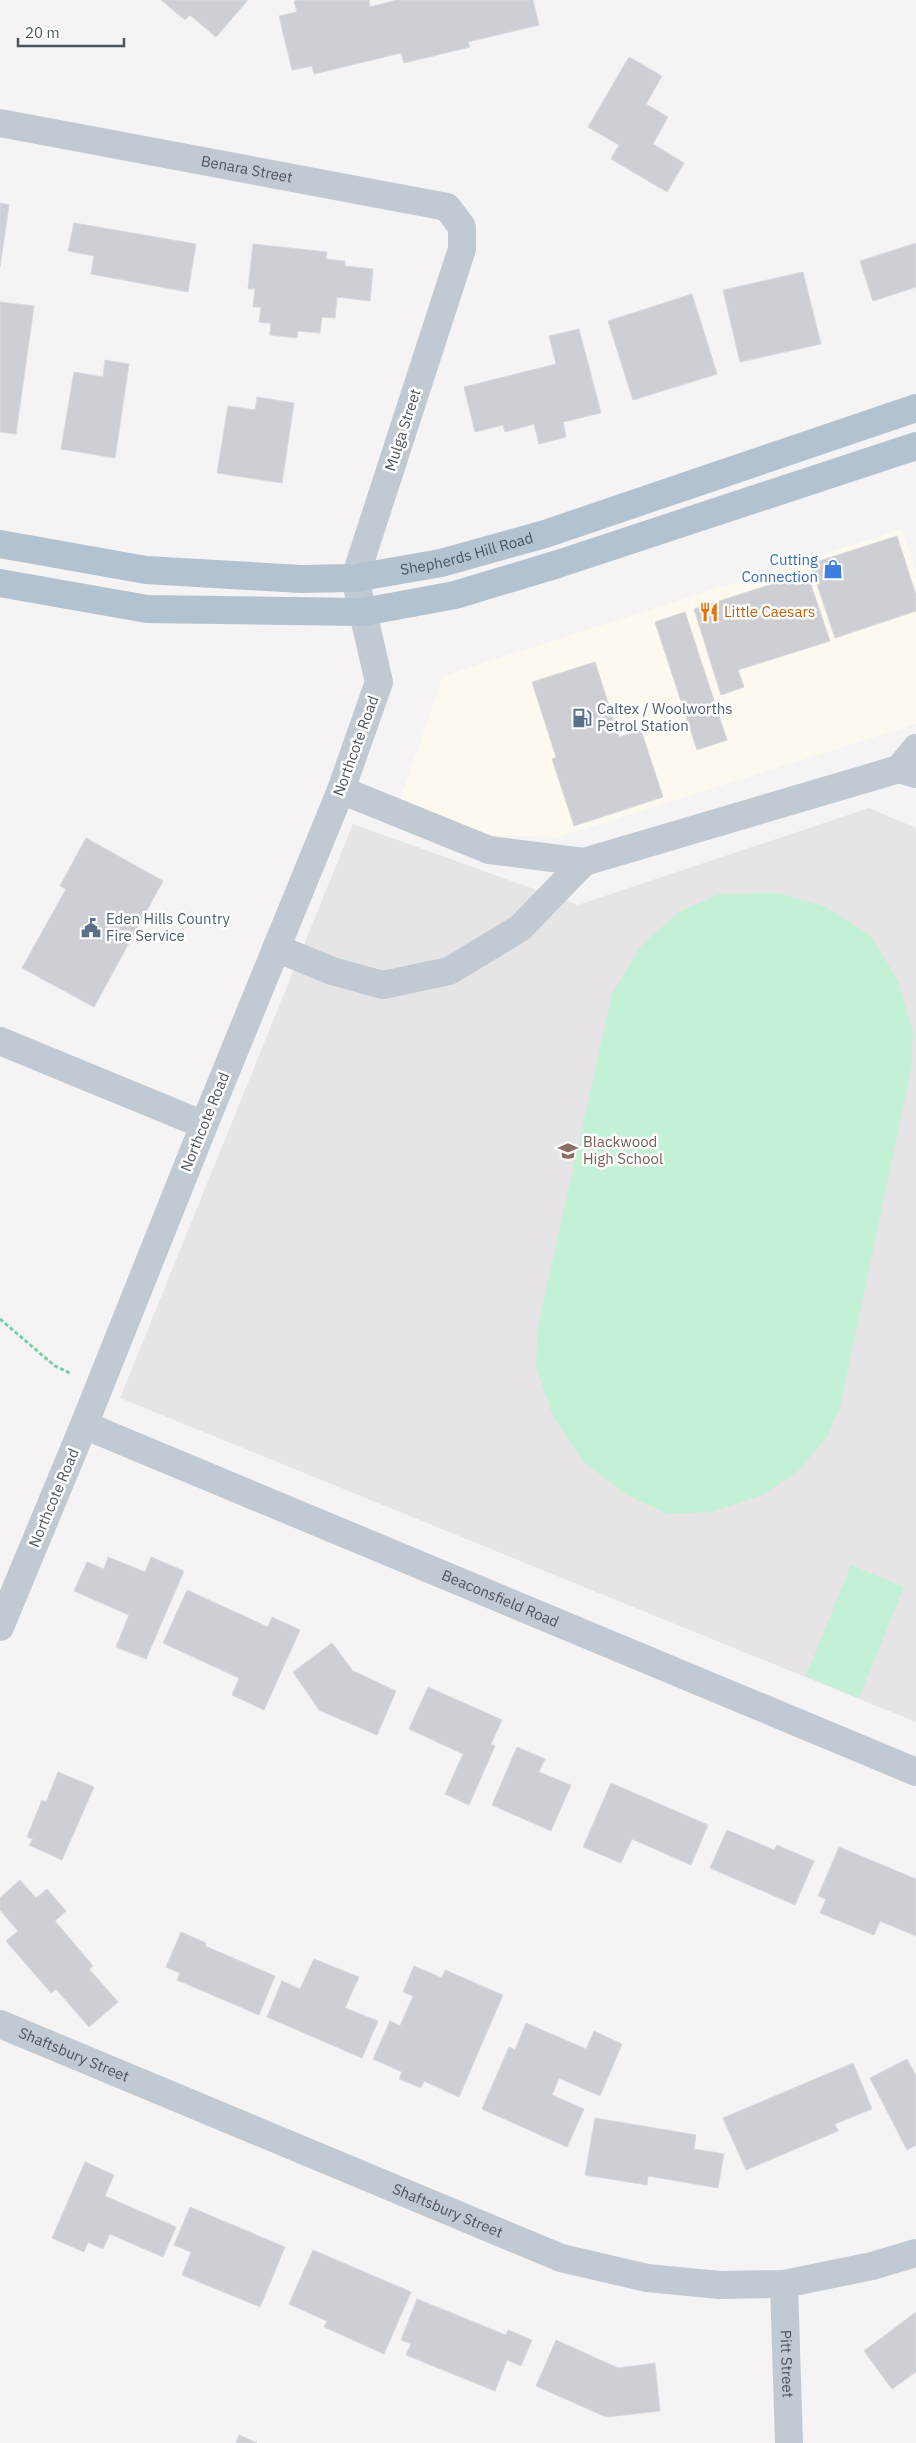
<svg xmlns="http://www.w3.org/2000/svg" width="916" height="2443" viewBox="0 0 916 2443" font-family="'IBM Plex Sans',sans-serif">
<rect width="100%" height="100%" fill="#f5f3f3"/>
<path fill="#fdf9ef" d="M902 529 916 573V724L558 837 481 835 398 806 443 676Z"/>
<path fill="#e6e4e5" d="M869 808 916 828V1722L120 1398 353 824 578 905Z"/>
<path fill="#c3f1d5" d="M778 893 826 907 871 936 898 981 913 1032 911 1069 840 1407 827 1437 797 1472 762 1495 711 1512 668 1514 625 1494 583 1461 553 1416 536 1367 538 1326 612 994 641 946 679 912 720 894Z
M851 1565 904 1587 859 1698 806 1676Z"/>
<path fill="#cdcfd5" stroke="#d7d9de" d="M161 0H248L216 37 190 15 185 20Z
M298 0H369L370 7 397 0H533L539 25 468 42 470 47 404 63 401 53 314 74 312 66 292 70 279 16 297 12 294 1Z
M629 57 662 76 646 104 668 117 653 144 684 163 667 192 611 159 619 145 588 127Z
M0 203 9 205 0 267Z
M74 223 196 244 188 292 91 274 94 256 68 251Z
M916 243V287L873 301 860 261Z
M253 244 327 252 326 259 345 261V266L373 269 370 301 337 297 335 318 322 317 320 333 298 331 297 338 270 335 271 323 259 322 261 307H253L255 289H248Z
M803 272 821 344 740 362 723 290Z
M692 294 717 374 633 400 608 321Z
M0 302 34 306 16 434 0 432Z
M579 329 601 413 563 422 566 437 539 444 534 424 505 432 503 425 475 432 464 387 556 364 549 336Z
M105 360 129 364 115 458 61 449 74 372 103 377Z
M257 397 294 403 282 483 217 473 228 406 255 410Z
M897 536 916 595V611L835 638 810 564Z
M807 573 830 641 738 670 744 687 721 695 694 609Z
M685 612 727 740 697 750 655 622Z
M595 662 619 737 641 730 663 797 574 826 552 759 556 757 532 682Z
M86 838 163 881 94 1007 22 968 66 889 60 886Z
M108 1557 145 1572 151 1557 184 1571 146 1659 116 1647 129 1615 74 1591 87 1562 104 1569Z
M187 1590 268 1627 272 1617 300 1630 264 1710 232 1695 239 1678 163 1643Z
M332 1643 353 1671 396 1691 377 1735 319 1710 293 1672Z
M428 1687 502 1720 491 1744 495 1746 469 1805 445 1794 463 1754 409 1729Z
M517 1747 545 1759 539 1772 571 1785 551 1831 492 1805Z
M58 1772 94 1787 62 1860 29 1845 33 1839 27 1837 42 1800 46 1802Z
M611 1783 708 1825 691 1865 632 1839 621 1863 583 1847Z
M727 1830 774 1850 777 1845 814 1861 795 1905 710 1868Z
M839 1847 916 1879V1936L880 1921 874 1935 820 1913 826 1899 818 1896Z
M20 1880 36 1898 47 1889 66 1911 55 1921 93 1966 89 1969 118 2002 89 2027 56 1989 51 1993 6 1941 18 1931 0 1910V1898Z
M181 1932 206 1943 205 1946 275 1976 259 2015 177 1980 180 1973 166 1967Z
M314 1959 359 1977 345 2008 378 2021 362 2058 267 2017 282 1981 300 1989Z
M414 1966 442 1978 445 1970 503 1995 459 2097 424 2081 421 2088 399 2079 402 2072 373 2059 390 2021 400 2026 413 1996 403 1992Z
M526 2023 586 2049 594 2031 622 2044 600 2096 559 2078 552 2095 584 2109 567 2147 482 2109 509 2047 515 2050Z
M907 2059 916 2076V2145L907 2150 870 2078Z
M853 2063 872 2109 835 2124 838 2131 746 2170 723 2118Z
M595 2118 696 2135 694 2149 724 2154 718 2188 648 2176 647 2185 585 2175Z
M85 2162 114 2175 105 2196 176 2227 163 2257 110 2234 103 2249 88 2242 84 2252 52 2238Z
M190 2207 285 2247 260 2307 182 2275 191 2252 174 2245Z
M313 2250 411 2292 384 2354 324 2327 327 2321 289 2304Z
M417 2299 506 2335 508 2330 532 2340 521 2366 507 2360 495 2391 406 2355 411 2344 401 2340Z
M916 2312V2372L892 2389 864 2351Z
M556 2340 618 2368 655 2363 660 2411 606 2417 536 2386Z
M239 2435 257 2443H236Z"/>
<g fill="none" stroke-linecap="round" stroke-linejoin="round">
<path stroke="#7ad0a6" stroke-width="3" stroke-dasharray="4 2.5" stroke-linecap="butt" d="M0 1319 55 1366 70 1373"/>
<g stroke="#c1cad2" stroke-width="28">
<path id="s1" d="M0 123 447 207 462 227V249L355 578 379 682 341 790 204 1125 84 1425 0 1627"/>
<path d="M899 769 916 748"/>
<path d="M341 790 489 850 584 862 899 769 916 774"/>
<path d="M276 948 332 971 383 985 449 971 520 928 584 862"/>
<path d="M0 1041 204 1125"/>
<path id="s2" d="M84 1425 916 1772"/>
<path id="s3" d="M0 2024 561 2258 647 2278 720 2285 784 2284 872 2266 916 2253"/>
<path id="s4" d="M784 2284 789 2443"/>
</g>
<g stroke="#b3c2d1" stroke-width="28">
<path id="s5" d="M0 544 146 570 301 579 355 578 441 563 545 534 916 408"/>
<path d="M0 583 147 609 363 612 455 595 558 564 916 446"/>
</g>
</g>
<defs>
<symbol id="shop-bare" viewBox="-9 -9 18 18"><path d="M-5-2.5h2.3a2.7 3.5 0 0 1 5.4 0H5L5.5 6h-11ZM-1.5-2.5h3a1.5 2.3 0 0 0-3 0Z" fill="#3f7fe0" stroke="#fff" stroke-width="2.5" paint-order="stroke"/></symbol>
<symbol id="restaurant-bare" viewBox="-9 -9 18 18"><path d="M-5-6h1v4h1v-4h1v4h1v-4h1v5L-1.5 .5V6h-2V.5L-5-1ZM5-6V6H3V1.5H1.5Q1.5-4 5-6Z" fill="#e8710a" stroke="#fff" stroke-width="2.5" paint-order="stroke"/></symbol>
<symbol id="fuel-bare" viewBox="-9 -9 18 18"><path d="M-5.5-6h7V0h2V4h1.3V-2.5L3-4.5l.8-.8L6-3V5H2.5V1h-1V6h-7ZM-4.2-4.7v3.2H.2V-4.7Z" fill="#5c6f8a" stroke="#fff" stroke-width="2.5" paint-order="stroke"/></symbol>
<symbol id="civic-bare" viewBox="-9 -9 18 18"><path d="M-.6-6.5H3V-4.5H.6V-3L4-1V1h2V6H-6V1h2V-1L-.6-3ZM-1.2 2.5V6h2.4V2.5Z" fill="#5c6f8a" stroke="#fff" stroke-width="2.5" paint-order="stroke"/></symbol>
<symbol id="school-bare" viewBox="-9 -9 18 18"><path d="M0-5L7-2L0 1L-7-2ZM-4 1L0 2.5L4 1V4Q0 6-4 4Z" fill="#8d6e63" stroke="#fff" stroke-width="2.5" paint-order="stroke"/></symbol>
</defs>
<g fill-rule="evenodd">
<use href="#shop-bare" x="819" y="555" width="28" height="28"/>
<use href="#restaurant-bare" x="695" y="598" width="28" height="28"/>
<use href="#fuel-bare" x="568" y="704" width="28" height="28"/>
<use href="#civic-bare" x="77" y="914" width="28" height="28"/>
<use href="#school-bare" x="554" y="1137" width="28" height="28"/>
</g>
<g text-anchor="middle" stroke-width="5" stroke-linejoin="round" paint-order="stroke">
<g font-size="15" fill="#4a5661" stroke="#fff">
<text dy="5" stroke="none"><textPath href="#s1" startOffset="251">Benara Street</textPath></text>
<text transform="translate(403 430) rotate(-72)" y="5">Mulga Street</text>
<text dy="5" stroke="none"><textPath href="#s5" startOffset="472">Shepherds Hill Road</textPath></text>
<text transform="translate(356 746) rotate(-70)" y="5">Northcote Road</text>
<text transform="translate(205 1122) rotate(-68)" y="5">Northcote Road</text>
<text transform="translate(54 1498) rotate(-67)" y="5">Northcote Road</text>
<text dy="5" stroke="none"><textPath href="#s2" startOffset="451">Beaconsfield Road</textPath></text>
<text dy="5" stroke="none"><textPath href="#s3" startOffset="80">Shaftsbury Street</textPath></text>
<text dy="5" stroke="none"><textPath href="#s3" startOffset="485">Shaftsbury Street</textPath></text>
<text dy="5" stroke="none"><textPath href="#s4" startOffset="80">Pitt Street</textPath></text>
</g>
<g font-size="15" fill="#366cbe" stroke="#fff" text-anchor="end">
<text x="818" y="565">Cutting<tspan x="818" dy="17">Connection</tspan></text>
</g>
<g font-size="15" fill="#c56008" stroke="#fff" text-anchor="start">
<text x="724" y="617">Little Caesars</text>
</g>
<g font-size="15" fill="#4e5e75" stroke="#fff" text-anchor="start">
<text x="597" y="714">Caltex / Woolworths<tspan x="597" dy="17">Petrol Station</tspan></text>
<text x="106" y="924">Eden Hills Country<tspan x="106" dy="17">Fire Service</tspan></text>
</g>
<g font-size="15" fill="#785e54" stroke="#fff" text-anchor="start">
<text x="583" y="1147">Blackwood<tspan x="583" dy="17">High School</tspan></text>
</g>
</g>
<path d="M18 38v8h106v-8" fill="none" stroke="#4a5661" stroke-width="2.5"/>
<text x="25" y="38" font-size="15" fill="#4a5661" stroke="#ffffff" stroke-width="4" paint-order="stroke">20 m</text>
</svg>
